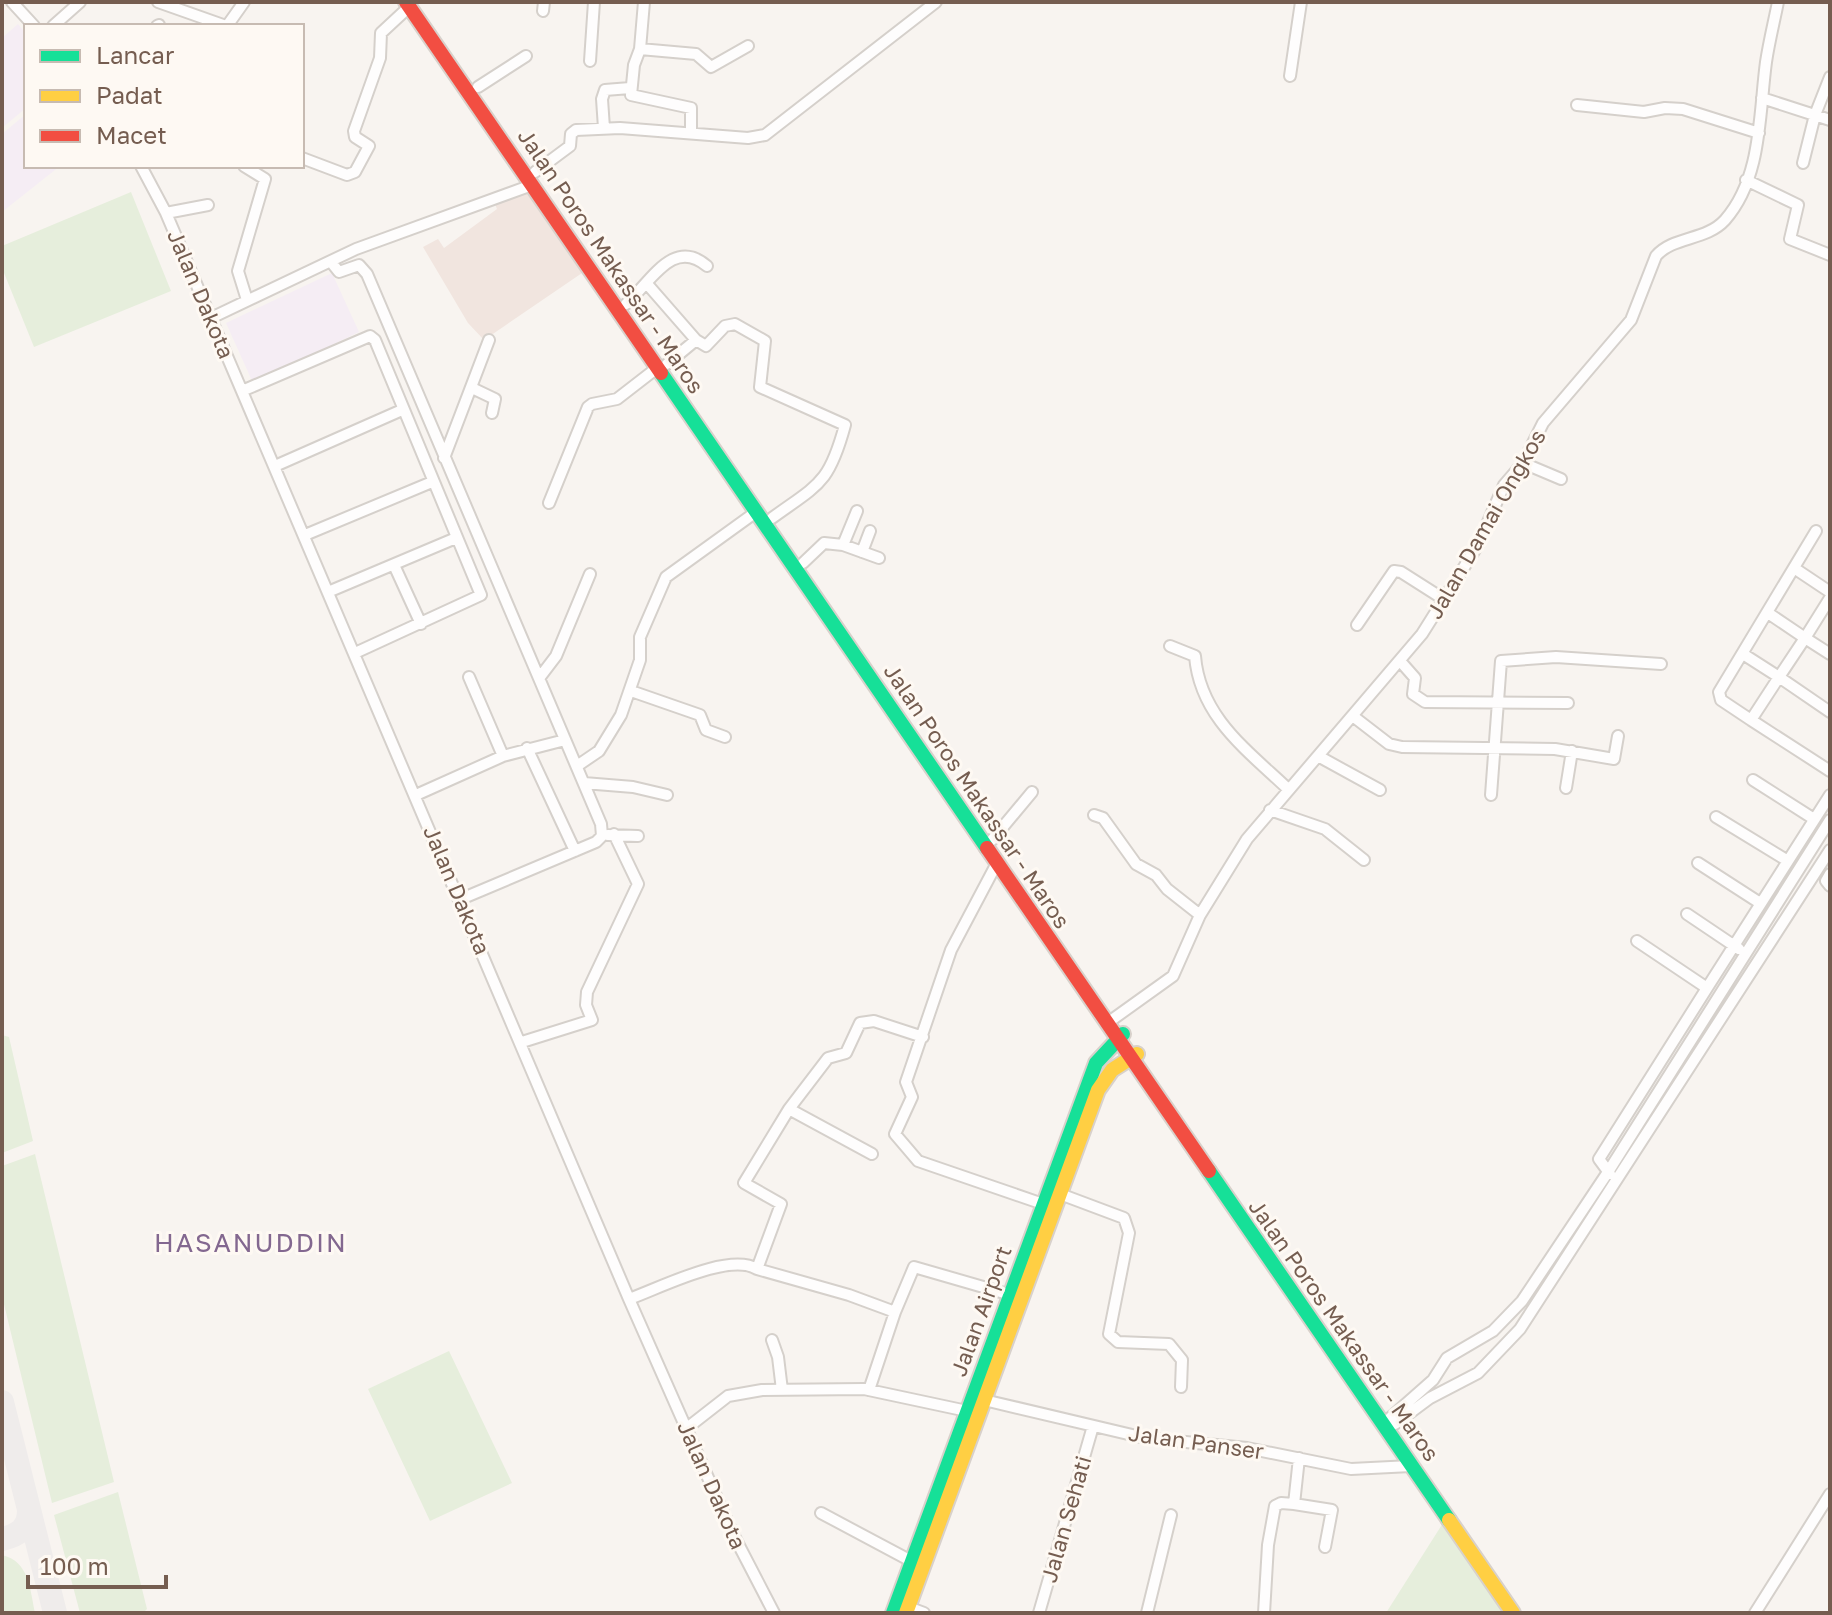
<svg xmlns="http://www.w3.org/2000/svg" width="1832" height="1615" viewBox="0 0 1832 1615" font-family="'Golos Text',sans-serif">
<rect width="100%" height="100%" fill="#f8f4f0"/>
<path fill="#f1e5df" d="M527 190 585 271 484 340 468 323 423 247 438 239 444 248 497 209 495 204Z"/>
<path fill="#f5edf4" d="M18 24 26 34V108L2 128V38Z
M26 114V166H60L2 212V134Z
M332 273 359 332 253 383 226 323Z"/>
<path fill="#e6eedc" d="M131 192 171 291 34 347 2 268V246Z
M2 1035 9 1037 33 1141 2 1153Z
M35 1154 114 1482 52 1503 2 1296V1166Z
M449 1351 512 1483 430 1521 368 1389Z
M118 1492 147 1609 143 1613H80L54 1515Z
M1443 1523 1504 1613H1386Z
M2 1555C29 1561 30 1589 35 1613H2Z"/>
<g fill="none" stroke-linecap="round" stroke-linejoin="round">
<path stroke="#efeceb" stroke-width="24" d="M2 1402 55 1613
M2 1539C19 1535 29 1528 29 1510"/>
<defs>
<path id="street" d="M12 2 34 26
M158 2 226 26
M644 2 640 49 634 65 631 95 691 108V132
M543 11 544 2
M53 26 80 2
M157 26 159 25
M227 26 244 2
M640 49 696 54 711 67 748 46
M590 61 594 2
M1290 76 1301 2
M478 87 526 56
M1762 98 1830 120
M1577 105 1644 112 1665 108 1683 109 1759 133
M604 128 602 99 605 90 630 88
M302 158 347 175 355 172 369 146 355 137 354 131 380 58 381 33 409 7
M1803 163 1815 115 1830 77
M141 166 166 213 629 1299 732 1532 774 1613
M244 166 265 179 238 271 247 300
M535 172 570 146 571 134 576 130 620 128 748 138 765 135 936 2
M1746 180 1798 205 1790 239 1830 255
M166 213 208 205
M331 262 339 272 359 265 367 274 601 824 602 836 596 842 461 899
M648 285 696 340
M626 304C651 282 673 237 707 266
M211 318 356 249 532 185
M667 364 696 340 706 346 725 326 735 324 765 341 760 387 845 425C829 484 819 484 772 518
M472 388 495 399 492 413
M242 391 370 336 375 340 481 595 355 653
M444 458 489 340
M1523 463 1561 479
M275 466 402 410
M549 503 588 407 592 404 617 399 657 368
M305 535 432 482
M843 545 879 558
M862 552 870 531
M803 563 824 543 843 545 857 511
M394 565 421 624
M1794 568 1830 592
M328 592 456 538
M1830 598 1805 638 1830 654
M1357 625 1394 571 1401 572 1445 600
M1170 646 1195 656C1200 717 1247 750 1288 789
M1743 654 1779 677 1805 638 1768 613
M1400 661 1415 678 1413 694 1425 702 1568 703
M469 677 503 756
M540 677 556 656 590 574
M631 691 700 715 706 730 725 737
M1830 712 1779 677 1751 720 1830 771
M1354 717 1389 744 1402 747 1555 749 1614 759 1618 736
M1751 720 1721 700 1719 692 1816 531
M527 748 575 851
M1318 756 1380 790
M577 766 599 751 621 715 640 660V637L666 577 756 512
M1753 780 1814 819
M584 783 633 787 667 795
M1566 788 1572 751
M416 795 503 756 565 740
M1491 795 1501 661 1556 657 1661 664
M1270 810 1325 829 1364 860
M1094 815 1103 818 1136 864 1156 875 1167 889 1200 915
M1716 817 1788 861
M608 835 638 836
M992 840 1032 792
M997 863 951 950 906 1082 912 1097 895 1134 918 1161 1043 1204
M1698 863 1760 903
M1830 874 1826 881 1830 886
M1687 914 1739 949
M1637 941 1707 988 1830 795
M1113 1019 1173 976 1200 915 1247 839 1422 634 1478 545 1504 485 1523 463 1543 423 1631 320 1656 256C1673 236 1706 241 1725 220 1762 178 1759 114 1766 62 1769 42 1774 22 1778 2
M522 1042 592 1020 586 1005 587 992 638 884 614 834
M789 1109 828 1058 846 1053 860 1023 874 1021 923 1037
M1610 1174 1599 1159 1707 988
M1060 1194 1124 1218 1129 1233 1109 1334 1118 1342 1169 1344 1182 1360 1181 1387
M757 1269 849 1295 895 1312 914 1267 1011 1295
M629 1299C660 1288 729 1252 757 1269L781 1204 744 1183 789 1109 872 1154
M772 1340 778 1357 782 1390
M869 1390 895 1312
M984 1400 1145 1438 1247 1448 1351 1469 1411 1466
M1390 1418 1433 1380 1447 1358 1493 1331 1522 1301 1608 1172 1830 820
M1395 1424 1430 1398 1478 1373 1520 1329 1830 850
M687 1428 728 1396 762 1390 864 1389 967 1411
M1294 1504 1332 1510 1325 1547
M821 1513 913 1562
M908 1607 924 1613
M1039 1613 1093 1426
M1147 1613 1171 1515
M1264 1613 1268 1545 1275 1506 1281 1503 1294 1504 1299 1458
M1755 1613 1830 1494"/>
<path id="fast" d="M661 373 987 848
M1209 1171 1449 1520
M893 1613 1096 1063 1123 1034"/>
<path id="slow" d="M1449 1520 1513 1613
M906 1613 1098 1090 1112 1070 1137 1054"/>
<path id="jam" d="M406 2 661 373
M987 848 1209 1171"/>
</defs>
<use href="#street" stroke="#d5d0cb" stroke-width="14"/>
<use href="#fast" stroke="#d8d1cb" stroke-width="18"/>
<use href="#slow" stroke="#d8d1cb" stroke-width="18"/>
<use href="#jam" stroke="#d8d1cb" stroke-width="18"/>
<use href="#street" stroke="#fefdfd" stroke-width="10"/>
<use href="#fast" stroke="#16e098" stroke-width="14"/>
<use href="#slow" stroke="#ffcf43" stroke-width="14"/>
<use href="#jam" stroke="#f24e42" stroke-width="14"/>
</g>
<g text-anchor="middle" stroke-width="6" stroke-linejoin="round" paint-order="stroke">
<g font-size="22" fill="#755d50" stroke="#fef9f3">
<text transform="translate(611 261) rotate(56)" y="8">Jalan Poros Makassar - Maros</text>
<text transform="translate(201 294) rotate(67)" y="8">Jalan Dakota</text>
<text transform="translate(1486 524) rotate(-60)" y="8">Jalan Damai Ongkos</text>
<text transform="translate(977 796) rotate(56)" y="8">Jalan Poros Makassar - Maros</text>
<text transform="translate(457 890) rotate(67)" y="8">Jalan Dakota</text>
<text transform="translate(981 1311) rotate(-70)" y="8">Jalan Airport</text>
<text transform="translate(1344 1330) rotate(55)" y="8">Jalan Poros Makassar - Maros</text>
<text transform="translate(1196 1442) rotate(8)" y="8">Jalan Panser</text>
<text transform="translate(712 1485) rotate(66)" y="8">Jalan Dakota</text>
<text transform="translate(1066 1519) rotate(-74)" y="8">Jalan Sehati</text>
</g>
<g font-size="26" letter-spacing="2" fill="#836890" stroke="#fef9f3">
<text x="251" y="1252">HASANUDDIN</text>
</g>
</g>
<rect width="1832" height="1615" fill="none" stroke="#755d50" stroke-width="8"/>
<rect x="24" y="24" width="280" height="144" fill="#fef9f3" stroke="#c7bbb2" stroke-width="2"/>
<rect x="40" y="50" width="40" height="12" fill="#16e098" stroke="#c7bbb2" stroke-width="2"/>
<text x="96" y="64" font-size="24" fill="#755d50">Lancar</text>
<rect x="40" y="90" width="40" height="12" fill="#ffcf43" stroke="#c7bbb2" stroke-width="2"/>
<text x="96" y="104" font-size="24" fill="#755d50">Padat</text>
<rect x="40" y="130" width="40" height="12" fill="#f24e42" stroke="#c7bbb2" stroke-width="2"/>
<text x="96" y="144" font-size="24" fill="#755d50">Macet</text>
<path d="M28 1575v12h138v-12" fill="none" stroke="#755d50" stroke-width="4"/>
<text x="40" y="1575" font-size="24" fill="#755d50" stroke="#fef9f3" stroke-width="6" paint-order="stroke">100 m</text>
</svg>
